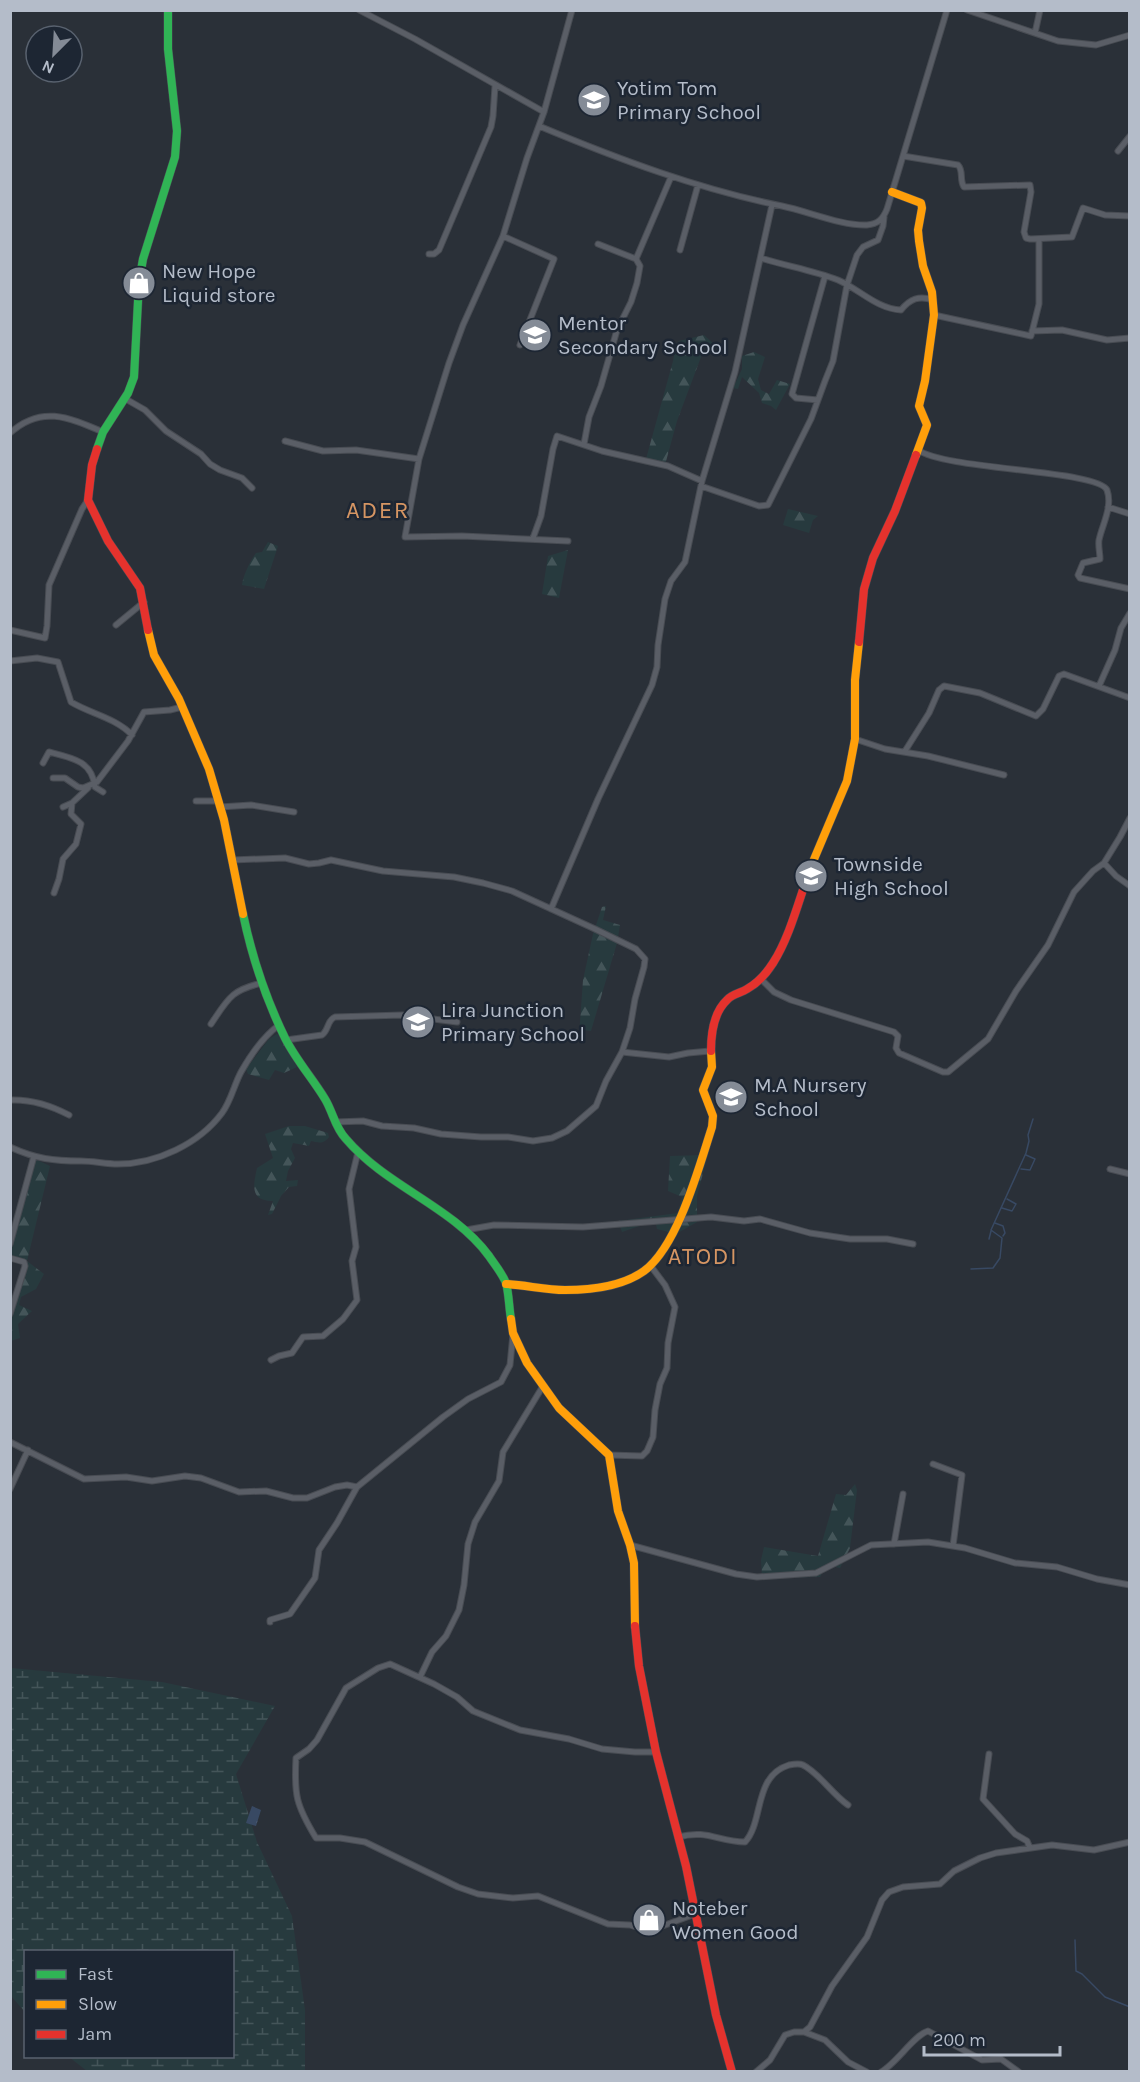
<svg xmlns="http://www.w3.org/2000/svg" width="1140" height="2082" viewBox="0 0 1140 2082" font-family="Karla,sans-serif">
<defs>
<pattern id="forest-firs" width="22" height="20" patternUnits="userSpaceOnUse" patternTransform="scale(1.5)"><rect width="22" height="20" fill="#273a3e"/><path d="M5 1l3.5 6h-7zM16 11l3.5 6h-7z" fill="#445559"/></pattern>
<pattern id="wetland-marsh" width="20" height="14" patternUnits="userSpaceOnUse" patternTransform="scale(1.5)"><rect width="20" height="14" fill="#273a3e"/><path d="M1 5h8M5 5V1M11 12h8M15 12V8" fill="none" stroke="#445559"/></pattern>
<pattern id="water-ripples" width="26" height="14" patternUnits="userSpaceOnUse" patternTransform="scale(1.5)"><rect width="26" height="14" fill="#384963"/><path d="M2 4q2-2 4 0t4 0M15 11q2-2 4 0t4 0" fill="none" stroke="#526178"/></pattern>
</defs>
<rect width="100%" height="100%" fill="#2a3038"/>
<path fill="url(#forest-firs)" d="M704 335 715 345 713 347 704 343 699 349 701 357 677 421 665 465 646 459 673 361 676 344 679 341Z
M754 352 765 357 758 379 761 390 769 394 777 380 790 384 776 410 771 406 762 403 759 393 742 377 738 389 733 388 742 369V356Z
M788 509 818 516 813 520 809 533 783 525Z
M268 542 278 546 264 589 242 585C243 576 250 561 256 553L262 552Z
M568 550 559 598 542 594 548 556Z
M606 906 603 920 620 925 617 943 591 1031 584 1030 579 1036 583 980 593 934 602 907Z
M277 1034 281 1035 297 1067 284 1073 275 1070 269 1080 248 1074 246 1069 269 1039Z
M289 1126H305L328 1133 329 1137C324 1144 319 1143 311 1141L309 1146 293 1143 291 1149 295 1158 288 1171 286 1181 298 1180 297 1186 289 1187 281 1196 272 1214 268 1215 273 1201C250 1201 253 1186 257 1168L273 1158 265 1134Z
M708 1142 711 1143 697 1196V1222L676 1234 657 1229 656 1224 642 1225 622 1232 618 1221 678 1213 682 1197 668 1191 670 1156 704 1155Z
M35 1159 50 1166 27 1261 44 1274 36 1289 21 1297 19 1305 32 1311 18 1324 20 1338 11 1341V1320L27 1270 21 1262 11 1257V1250Z
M855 1484 857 1490 850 1548 840 1568 827 1565 820 1577 762 1578 761 1560 764 1547 818 1556 836 1494 846 1495Z"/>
<path fill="url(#wetland-marsh)" d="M11 1668 162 1682 275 1706 236 1774 257 1842 292 1916 305 2010V2071H87L69 2057 232 2056V1952H26L25 2012 11 1996Z"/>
<path fill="url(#water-ripples)" d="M252 1806 261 1810 256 1826 246 1823Z"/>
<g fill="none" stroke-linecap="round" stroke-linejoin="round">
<path stroke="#384963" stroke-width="1.5" d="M1021 1169 1030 1170 1035 1159 1026 1155
M1002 1208 1012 1211 1016 1204 1007 1199
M995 1223 1003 1226 1005 1233 1003 1236
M989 1239 991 1231
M971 1269 993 1268 1000 1258 1002 1238 991 1230 1026 1153 1029 1141 1028 1135 1033 1119
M1075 1940 1076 1971 1082 1974 1105 1997 1130 2007"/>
<defs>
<path id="street" d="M359 10 415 39 544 112
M967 10 1058 41 1096 45 1130 35
M1035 33 1040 10
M539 126C618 159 698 189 782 206 807 211 842 226 867 225 878 224 883 219 887 209L947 10
M1118 151 1130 136
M903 156 958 165C964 171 959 180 964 187L1030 185 1031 192 1024 232 1026 238 1030 239 1072 237 1083 208 1105 215 1130 216
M503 236 554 259 520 345
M680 250 698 185
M429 254H434L439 250 491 127 493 116 495 86
M761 258C786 266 812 270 838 280 859 289 877 309 901 310 910 299 919 295 933 300
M636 259 671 177
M934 315 1031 336 1039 304V239
M1032 331 1062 330 1107 340 1130 338
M124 398 145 410 166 431 201 454 210 464 220 470 242 478 252 488
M818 400 796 398 792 394 825 276
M10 433C41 405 68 417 103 432
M285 441 323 451 356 450 419 459
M584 444 589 417 601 386 617 330 631 302 637 283 640 266 636 259 598 244
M918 450C946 470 1098 470 1107 490 1113 507 1102 525 1099 540 1098 546 1100 553 1100 559L1083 563 1078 575 1080 578 1130 589
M701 486 759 506 768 505 811 419 825 381 833 361 847 285 857 255 863 247 878 240 883 226 884 217
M1108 507 1130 514
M533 538 541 516 553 449 557 436 602 451 668 466 702 481
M568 541 462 536 405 537 419 459 449 363 463 325 503 236 527 158 544 112 572 10
M116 625 144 602
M10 630 45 638 47 626 49 585 82 509 88 500
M10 661 37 658 58 662 71 702C91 714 116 718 132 735
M1099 686 1115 650 1121 628 1130 613
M855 739 885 749 928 756 1004 775
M905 751 929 713 939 690 944 686 980 693 1036 716 1043 709 1059 676 1064 674 1130 698
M43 763 49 752C73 758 92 761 95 787L103 792
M53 778H65L78 787 83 788 97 782 128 741 144 712 170 710 182 707
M196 801H218
M63 807 72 803 88 788
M220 807 251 805 294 812
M232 860 285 858 309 864 319 863 331 860 383 871 454 877 483 883 512 891 595 929 636 949 645 959 644 967 635 999 630 1028 622 1052 606 1081 596 1106 567 1131 552 1138 533 1141 508 1137H481L441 1134 414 1128 382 1126 363 1121 335 1122
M1104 863 1116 876 1130 886
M54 893 59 879 63 859 76 844 81 824 71 814 72 803
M551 909 598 799 652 685 657 667 658 645 665 599 671 581 685 562 702 481 735 372 772 205
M761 979 774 992 791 1000 894 1032 898 1036 896 1048 899 1053 943 1072H948L988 1039 1016 991 1048 945 1074 892 1093 871 1104 863 1120 837 1130 818
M211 1024C228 999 231 990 262 983
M286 1040 322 1035C329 1030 327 1020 335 1017L402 1015 457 1022
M622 1052 669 1057 688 1053 710 1051
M10 1100C32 1099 50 1105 69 1115
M10 1147C36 1159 54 1161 81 1161 93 1161 106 1164 118 1164 156 1164 199 1144 222 1113 231 1101 234 1085 241 1072 250 1056 264 1036 279 1025
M1110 1169 1130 1174
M466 1230 494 1225 583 1227 711 1217 744 1221 760 1219 810 1233 850 1239H887L913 1244
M10 1244 34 1156
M10 1258 24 1262 25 1266 10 1314
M271 1360 279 1356 292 1353 303 1337 323 1336 343 1319 357 1300 352 1261 356 1247 349 1189 358 1152
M10 1442 84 1479 126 1477 152 1481 185 1476 201 1478 239 1492 266 1491 293 1498H307L335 1487 347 1485 357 1487
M609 1455 642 1456 647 1451 653 1437 655 1410 660 1384 667 1368 668 1343 675 1307 665 1285 650 1265
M933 1464 962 1475 953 1546
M10 1489 28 1450
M894 1544 903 1494
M630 1545 736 1574 757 1577 816 1573 871 1545 928 1542 965 1548 1015 1563 1057 1567 1097 1579 1130 1585
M270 1622V1620L290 1614 315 1578 319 1550 337 1523 357 1487 443 1417 468 1399 501 1382 510 1365 513 1334
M420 1677 432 1652 446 1636 459 1610 464 1585 468 1544 475 1522 499 1481 503 1452 543 1386
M656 1752H635L602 1749 569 1739 520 1730 473 1711 457 1697 434 1684 390 1664 378 1668 346 1688 317 1740 309 1749 296 1758C294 1795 296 1805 316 1838H340L365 1842 458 1887 478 1894 513 1898 538 1896 608 1924 630 1925 649 1931 695 1914
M989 1754 983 1799 1015 1834 1027 1841 1030 1848
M678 1837C708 1829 718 1842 745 1842 764 1822 753 1776 789 1765 794 1764 799 1763 803 1765 819 1773 832 1794 848 1805
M804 2032 825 2040 848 2062 867 2072
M756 2072 770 2060 785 2035 794 2032H804L810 2027 832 1986 867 1937 882 1900 889 1892 903 1887 940 1884 954 1871 980 1858 996 1853 1052 1845 1094 1850 1130 1842
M881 2072C897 2063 914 2035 928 2031L982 2060 1001 2059 1019 2072"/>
<path id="fast" d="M97 449 103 432 128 393 134 377 139 282 143 259 175 157 177 131 168 49V10
M243 914C252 957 266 999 285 1038 296 1060 313 1079 325 1099 333 1112 335 1128 346 1139 387 1187 452 1206 489 1256 495 1265 502 1273 506 1283 509 1294 509 1308 511 1319"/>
<path id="slow" d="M892 192 921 203 922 208 918 230 919 241 923 266 932 292 934 315 925 381 919 406 927 425 916 455
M148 630 154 655 179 699 209 769 224 820 243 914
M812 864 847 781 855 739V680L859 642
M506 1284C526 1285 545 1290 565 1290 591 1290 623 1286 644 1271 678 1246 699 1167 712 1127L713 1116 703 1090 712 1067 711 1051
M511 1319 513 1333 527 1363 559 1408 609 1455 618 1511 630 1545 634 1563 635 1626"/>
<path id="jam" d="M97 449 92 465 88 500 108 541 140 588 148 630
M859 642 864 589 873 558 895 511 916 455
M711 1051C711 1034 713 1013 727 1000 732 994 741 993 747 989 758 983 766 974 773 963 791 935 800 895 812 864
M635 1626 639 1666 656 1752 686 1866 716 2015 732 2072"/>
</defs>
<use href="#street" stroke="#484c53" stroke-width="7"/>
<use href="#fast" stroke="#484c53" stroke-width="9"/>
<use href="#slow" stroke="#484c53" stroke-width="9"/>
<use href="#jam" stroke="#484c53" stroke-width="9"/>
<use href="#street" stroke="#5a5e66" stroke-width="5"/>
<use href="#fast" stroke="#30b455" stroke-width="8"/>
<use href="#slow" stroke="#ff9f0a" stroke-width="8"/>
<use href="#jam" stroke="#e5322d" stroke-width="8"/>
</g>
<defs>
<symbol id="school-disc" viewBox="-11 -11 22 22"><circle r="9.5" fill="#848b96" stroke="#1d2633"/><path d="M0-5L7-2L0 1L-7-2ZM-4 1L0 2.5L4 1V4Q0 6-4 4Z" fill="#fff"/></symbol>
<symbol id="shop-disc" viewBox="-11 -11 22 22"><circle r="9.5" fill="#848b96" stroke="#1d2633"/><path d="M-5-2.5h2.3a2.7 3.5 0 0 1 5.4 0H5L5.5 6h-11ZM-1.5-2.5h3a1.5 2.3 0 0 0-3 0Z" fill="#fff"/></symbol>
</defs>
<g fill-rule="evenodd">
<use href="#school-disc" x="575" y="81" width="38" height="38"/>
<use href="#shop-disc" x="120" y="264" width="38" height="38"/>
<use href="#school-disc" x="516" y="316" width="38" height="38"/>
<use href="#school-disc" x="792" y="857" width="38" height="38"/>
<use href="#school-disc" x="399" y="1003" width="38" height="38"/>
<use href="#school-disc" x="712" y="1078" width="38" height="38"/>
<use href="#shop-disc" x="630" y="1901" width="38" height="38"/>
</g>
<g text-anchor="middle" stroke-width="5" stroke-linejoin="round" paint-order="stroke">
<g font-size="21" fill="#b4bcc9" stroke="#1d2633" text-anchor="start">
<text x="617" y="95">Yotim Tom<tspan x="617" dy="24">Primary School</tspan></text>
<text x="162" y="278">New Hope<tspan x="162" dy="24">Liquid store</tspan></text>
<text x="558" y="330">Mentor<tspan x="558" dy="24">Secondary School</tspan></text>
<text x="834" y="871">Townside<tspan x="834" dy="24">High School</tspan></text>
<text x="441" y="1017">Lira Junction<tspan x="441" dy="24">Primary School</tspan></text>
<text x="754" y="1092">M.A Nursery<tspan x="754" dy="24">School</tspan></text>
<text x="672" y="1915">Noteber<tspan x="672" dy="24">Women Good</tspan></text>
</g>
<g font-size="24" letter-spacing="1.5" fill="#d59563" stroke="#1d2633">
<text x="378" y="518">ADER</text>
<text x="703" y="1264">ATODI</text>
</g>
</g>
<rect width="1140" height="2082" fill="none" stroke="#b4bcc9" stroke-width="24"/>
<rect x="24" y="1950" width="210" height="108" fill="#1d2633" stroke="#59626f" stroke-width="1.5"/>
<rect x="36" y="1970" width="30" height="9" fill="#30b455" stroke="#59626f" stroke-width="1.5"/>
<text x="78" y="1980" font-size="18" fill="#b4bcc9">Fast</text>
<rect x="36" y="2000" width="30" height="9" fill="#ff9f0a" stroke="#59626f" stroke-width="1.5"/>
<text x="78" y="2010" font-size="18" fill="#b4bcc9">Slow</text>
<rect x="36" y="2030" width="30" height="9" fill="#e5322d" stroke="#59626f" stroke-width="1.5"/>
<text x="78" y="2040" font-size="18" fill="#b4bcc9">Jam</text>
<g transform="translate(54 54) rotate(204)"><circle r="28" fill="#1d2633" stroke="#59626f" stroke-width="1.5"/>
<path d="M0-4.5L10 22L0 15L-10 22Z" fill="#848b96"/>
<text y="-9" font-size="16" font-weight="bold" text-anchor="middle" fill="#b4bcc9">N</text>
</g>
<path d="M924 2046v9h136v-9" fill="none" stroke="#b4bcc9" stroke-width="3"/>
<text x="933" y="2046" font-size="18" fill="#b4bcc9" stroke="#1d2633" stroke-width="4.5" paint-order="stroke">200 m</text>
</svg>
